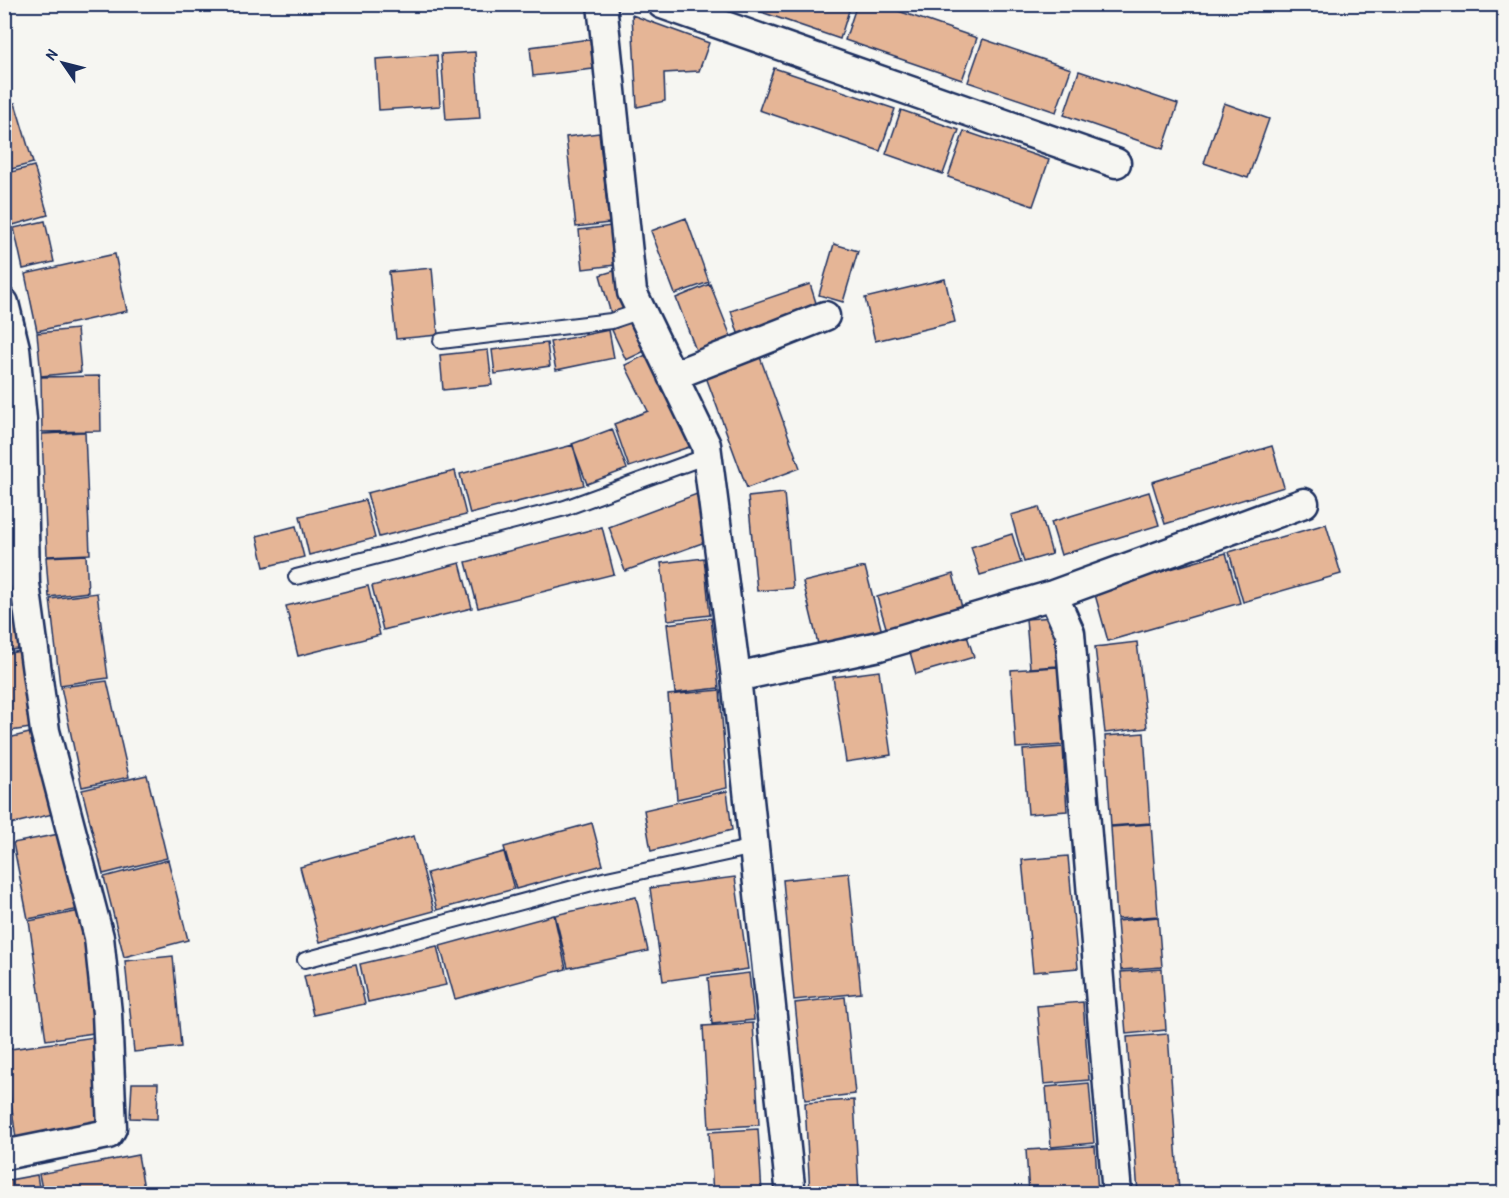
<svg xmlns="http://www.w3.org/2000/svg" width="1509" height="1198" viewBox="0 0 1509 1198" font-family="'Patrick Hand',sans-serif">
<rect width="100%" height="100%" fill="#f6f6f2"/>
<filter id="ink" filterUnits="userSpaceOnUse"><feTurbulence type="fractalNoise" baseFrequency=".0167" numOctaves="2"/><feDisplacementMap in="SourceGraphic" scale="12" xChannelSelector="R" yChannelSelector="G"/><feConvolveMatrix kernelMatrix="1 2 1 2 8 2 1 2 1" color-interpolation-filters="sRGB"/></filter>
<g filter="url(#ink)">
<path fill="#e5b596" stroke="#1b2f5e" stroke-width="1.5" d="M738 4H851L840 39Z
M857 4H878L977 38 962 80 845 40Z
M632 15 709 43 699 71 664 73 665 101 637 107Z
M590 39 593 69 533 76 530 47Z
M983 39 1071 69 1056 112 968 82Z
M475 52 480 118 446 120 441 54Z
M437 55 440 106 379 110 376 59Z
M774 68 895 109 880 151 759 110Z
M1079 71 1178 104 1163 149 1064 115Z
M4 79 12 100 4 102Z
M15 103 33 163 4 171V106Z
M1224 103 1269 119 1248 178 1204 163Z
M901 110 959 130 943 174 886 154Z
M964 131 1049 160 1033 206 948 177Z
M599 133 609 223 576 227 566 137Z
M34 166 48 215 13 225 4 195V174Z
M686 218 709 282 675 294 651 231Z
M45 221 54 262 23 269 14 228Z
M611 226 615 265 583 269 579 230Z
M834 244 858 251 843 302 819 295Z
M115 254 127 311 37 331 25 274Z
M432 268 438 335 396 339 389 272Z
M617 270 629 308 611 314 600 275Z
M945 279 955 322 875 341 865 298Z
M710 284 732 339 697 353 676 298Z
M810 284 818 309 739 336 731 311Z
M633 320 647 350 626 360 612 330Z
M77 329 81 372 41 376 37 333Z
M609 330 614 358 556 370 550 342Z
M547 343 550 366 495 374 492 350Z
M488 350 492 385 443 390 440 355Z
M650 353 695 445 629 467 614 424 648 411 625 365Z
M760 357 800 468 747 488 706 377Z
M100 376 101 431 42 432 41 377Z
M612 429 627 469 587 484 572 444Z
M85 432 90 554 47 556 42 434Z
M18 433 20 516 4 517V434Z
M573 445 584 485 470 514 460 474Z
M1272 446 1284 487 1165 524 1152 482Z
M455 471 466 515 379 537 367 493Z
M1149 492 1159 525 1061 555 1051 522Z
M784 493 793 588 757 591 748 497Z
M697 494 705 542 625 571 609 527Z
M365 500 375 538 309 555 300 516Z
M1039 507 1052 554 1024 562 1011 515Z
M1326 524 1341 574 1243 602 1229 552Z
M296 526 304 557 264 567 257 536Z
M602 527 614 574 478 608 466 562Z
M1012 534 1021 563 980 575 971 547Z
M1226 553 1240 603 1108 641 1094 591Z
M86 555 88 592 49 597 46 557Z
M704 558 710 615 668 620 661 563Z
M460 563 472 608 383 630 372 586Z
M865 567 883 636 820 652 803 582Z
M953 574 963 611 888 634 877 597Z
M16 584 25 648 4 651V586Z
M368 586 380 635 298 656 286 606Z
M97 593 108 678 60 685 50 599Z
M1054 617 1057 666 1030 668 1026 619Z
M711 618 719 688 675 693 667 624Z
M967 636 974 657 916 674 910 652Z
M1137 642 1147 728 1105 733 1095 647Z
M26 650 37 727 4 732V654Z
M1058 667 1063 745 1016 748 1011 670Z
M879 671 891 755 846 762 833 677Z
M107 681 129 777 82 787 61 687Z
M720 690 727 788 677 799 668 695Z
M38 731 57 813 10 824 4 798V739Z
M1144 733 1150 823 1111 826 1105 736Z
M1063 747 1067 811 1028 814 1023 750Z
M147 775 167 858 103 874 82 790Z
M727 791 732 830 651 851 644 810Z
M592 823 603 865 516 889 504 847Z
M1151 824 1158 916 1117 919 1111 827Z
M64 833 80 909 28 919 13 843Z
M414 836 434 911 320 942 300 867Z
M504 852 514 889 437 910 427 873Z
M1068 856 1078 968 1033 972 1022 860Z
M168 860 188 940 124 957 104 877Z
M849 873 861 993 794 1000 783 880Z
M735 877 748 969 663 981 650 888Z
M636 897 648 951 568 968 555 915Z
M80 911 100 1032 46 1040 29 921Z
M554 915 566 969 455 999 440 946Z
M1158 917 1162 967 1121 970 1117 921Z
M437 946 446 985 368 1002 360 964Z
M173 956 181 1047 134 1052 125 961Z
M356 965 365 1004 313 1015 304 976Z
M1162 969 1166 1030 1126 1034 1121 972Z
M749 973 754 1020 712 1024 708 978Z
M845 997 855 1094 805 1100 795 1003Z
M1083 1002 1089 1080 1044 1084 1037 1006Z
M753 1023 759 1125 709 1128 703 1026Z
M1168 1034 1179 1191 1138 1194 1127 1037Z
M101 1036 103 1123 16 1139 4 1050Z
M132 1083H158L157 1119 130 1118Z
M1089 1083 1094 1143 1051 1147 1046 1087Z
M854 1100 859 1193 810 1194 805 1103Z
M758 1129 762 1194H713L709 1132Z
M1095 1146 1098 1194H1029L1026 1150Z
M138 1155 145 1194H43L39 1174Z
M37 1175 40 1194H4V1181Z"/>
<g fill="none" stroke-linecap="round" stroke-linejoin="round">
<defs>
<path id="service" d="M441 341 611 321 641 311
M296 577 565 508 707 456
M305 960 607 879 754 847"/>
<path id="minor" d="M602 4 632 292 706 445 736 677 790 1186
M662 4 1116 163
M4 303 15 348 22 420 25 584 45 731 99 937 107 1013 112 1128 108 1134 4 1155
M672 376 825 316
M1053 595 1070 633 1117 1194
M736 677 879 646 1053 595 1304 503"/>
</defs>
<use href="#service" stroke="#1b2f5e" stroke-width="18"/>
<use href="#minor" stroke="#1b2f5e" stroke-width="33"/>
<use href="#service" stroke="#f6f6f2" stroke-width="14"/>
<use href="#minor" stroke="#f6f6f2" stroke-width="28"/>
</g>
</g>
<rect width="1509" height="1198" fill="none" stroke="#f6f6f2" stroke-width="24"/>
<rect x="12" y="12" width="1485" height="1174" fill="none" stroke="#1b2f5e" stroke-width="2" filter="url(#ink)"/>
<g transform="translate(63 63) rotate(305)" stroke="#f6f6f2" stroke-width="4.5" paint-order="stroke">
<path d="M0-4.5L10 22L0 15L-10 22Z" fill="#1b2f5e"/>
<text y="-9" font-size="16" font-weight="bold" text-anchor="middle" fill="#1b2f5e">N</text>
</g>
</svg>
